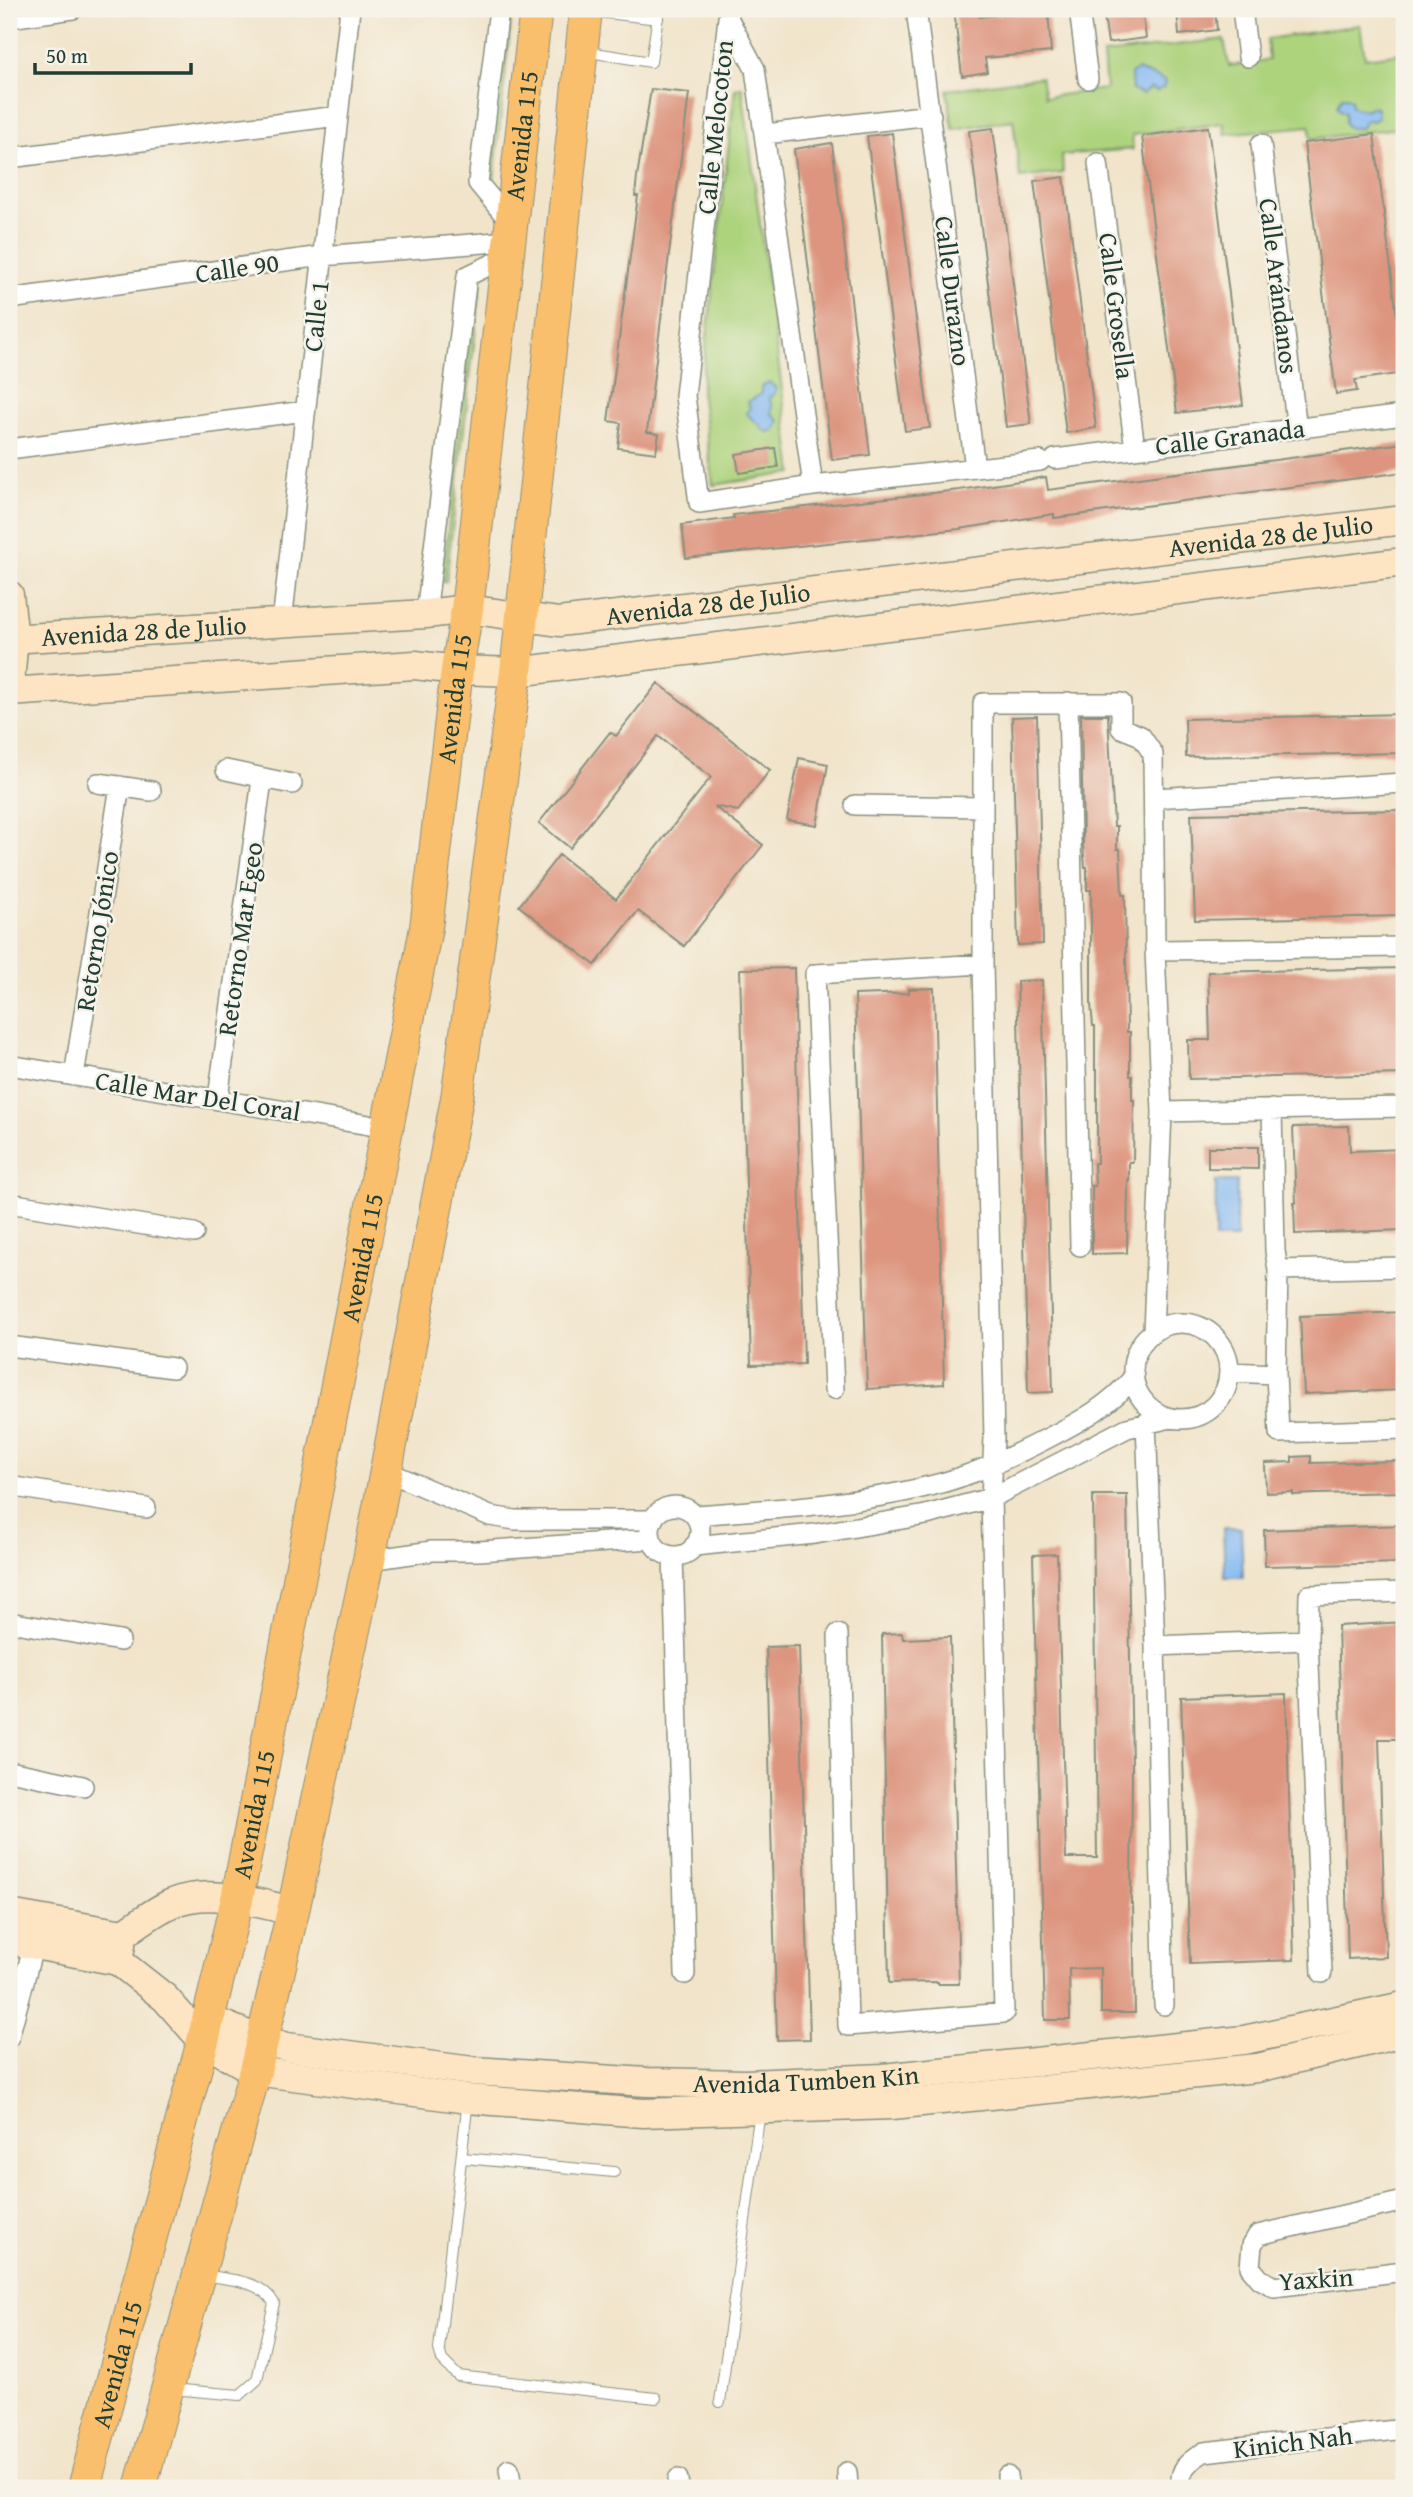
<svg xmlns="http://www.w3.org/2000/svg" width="1413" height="2497" viewBox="0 0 1413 2497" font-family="'Gentium Book Plus',serif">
<rect width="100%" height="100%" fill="#f7f3e8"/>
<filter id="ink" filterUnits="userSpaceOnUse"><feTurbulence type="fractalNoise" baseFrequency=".0143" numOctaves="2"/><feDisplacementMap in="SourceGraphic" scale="14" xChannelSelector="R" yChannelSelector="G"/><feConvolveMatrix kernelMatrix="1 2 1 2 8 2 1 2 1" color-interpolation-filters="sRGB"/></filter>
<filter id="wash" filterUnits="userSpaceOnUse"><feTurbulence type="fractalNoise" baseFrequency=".00686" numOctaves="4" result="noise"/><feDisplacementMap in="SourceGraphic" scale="28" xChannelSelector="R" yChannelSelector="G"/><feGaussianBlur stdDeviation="1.57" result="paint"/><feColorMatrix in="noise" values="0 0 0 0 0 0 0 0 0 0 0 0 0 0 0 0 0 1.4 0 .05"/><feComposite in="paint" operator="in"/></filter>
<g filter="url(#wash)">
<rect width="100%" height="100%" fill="#f1e4ca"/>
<path fill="#add37d" stroke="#668858" stroke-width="2" d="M508 9H512L493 188 486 181Z
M1360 25 1365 58 1404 53V127L1311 139 1310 126 1225 134 1224 123 1132 135 1133 149 1062 155 1063 173 1020 178 1013 120 953 129 947 90 1041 77 1045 97 1106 89 1103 54 1224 39 1229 66 1269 60 1267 39Z
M742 87 793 473 713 485 701 391 735 89Z
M482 275 446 582H442L476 280Z"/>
<path fill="#84b9f3" stroke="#527b94" stroke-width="2" d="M1137 70C1147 74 1157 76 1165 81L1164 87 1157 91 1151 88 1142 94 1132 90 1131 74Z
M1342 97H1347L1351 99 1352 107 1364 110 1373 106 1377 108 1378 118 1374 121 1367 120 1361 128H1350L1345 124V112L1339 110 1337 105Z
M769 382 776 388 775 393 769 398 772 406 771 413 779 421 774 431 768 432 761 428 760 423H756L746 413 750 408 748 402 761 394V387Z
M1216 1181H1237L1236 1239H1215Z
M1223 1528H1241L1243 1577H1225Z"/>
<g id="blocks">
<path fill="#dd957f" d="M954 9H979L980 17 1011 14 1010 9H1048L1051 52 985 58 987 72 962 76Z
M1103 9H1142L1146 38 1108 43Z
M1177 9H1215L1217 30 1179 35Z
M651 89 689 93 647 432 659 434 656 453 618 448 621 423 608 421 638 196H635L637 177Z
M1208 127 1243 405 1177 413 1142 136Z
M993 128 1031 424 1006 427 969 131Z
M892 133 930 428 905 431 867 136Z
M1374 134 1404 373 1355 380 1357 391 1336 394 1304 143Z
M832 143 870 455 832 460 794 149Z
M1064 177 1096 428 1066 433 1034 181Z
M1404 443V472L1054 518V514L959 529 686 558 682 525 734 518 733 515 959 490 1046 477 1048 490Z
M775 448 778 467 739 473 736 454Z
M658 683 770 770 738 811 714 806 763 845 684 946 638 911 595 965 519 906 559 855 616 899 711 777 658 736 570 848 539 823 610 732 616 736Z
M1404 714V753L1186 757 1185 719Z
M1081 715H1108L1114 826H1117V849H1120L1122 895H1125L1127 1032H1130V1076H1132V1100H1134L1133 1162H1129V1181H1128L1127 1253 1092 1254V1186H1095L1094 1163H1097V1070H1095V1026H1093L1091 1004V890H1087V867H1085L1083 845Z
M1037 716 1043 944 1018 945 1012 717Z
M799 758 828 764 817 825 787 820Z
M1404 810V916L1195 920 1191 814Z
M794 968 804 1364 751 1365 740 969Z
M1404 968V1074L1189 1079 1188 1040H1210L1208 972Z
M1042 980 1053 1392 1028 1393 1017 981Z
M934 988 944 1384 867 1389 855 995 909 993V989Z
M1349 1126 1350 1151 1404 1149V1230L1295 1234 1294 1203H1296L1293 1127Z
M1208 1147H1258V1169L1208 1168Z
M1404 1312V1390L1304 1394 1300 1316Z
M1311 1456V1463L1401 1461 1402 1492 1315 1494 1293 1495V1492L1266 1493 1265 1463 1292 1462V1457Z
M1093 1495H1127L1132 1766 1131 1904H1133L1135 2013H1101V1968L1069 1969 1070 2020H1045L1033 1555 1057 1554 1066 1858H1097Z
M1404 1525V1563L1265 1566 1264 1530Z
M1404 1622V1739H1379L1386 1957 1348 1959 1338 1626Z
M902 1633 903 1639 950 1637 959 1984H938V1982L889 1983 882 1634Z
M799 1646 810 2039 777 2040 766 1647Z
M1286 1693 1294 1960 1190 1964 1181 1697Z"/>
</g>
</g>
<g filter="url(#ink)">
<use href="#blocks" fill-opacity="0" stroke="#88907f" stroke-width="2"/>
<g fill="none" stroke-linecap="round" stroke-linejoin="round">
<defs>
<path id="lane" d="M590 11 658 19
M589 52 651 62 659 9
M468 2100 439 2349 442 2360 458 2376 656 2398
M463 2158 614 2172
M171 2389 240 2395 257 2380 274 2303C260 2279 228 2280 203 2275
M720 2402 760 2111"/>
<path id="street" d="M499 9 478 183 511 223
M916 9 975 468
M1079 9 1088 79
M1242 9 1248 57
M9 18 73 9
M728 18 685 396 699 503 813 486 1040 461
M728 18 755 69 813 486
M765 134 931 115
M1261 144 1297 429
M9 158 338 116
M1098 163 1135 449
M9 299 322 256 509 241
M9 449 305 411
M1055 459 1404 415
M426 614 467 276 507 257
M282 623 350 9
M1068 702 1080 1246
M226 770 292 784
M98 783 151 791
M1154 798 1404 783
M855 805 983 807
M1155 950 1404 947
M9 1065 387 1128
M74 1076 120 786
M218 1098 262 780
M1272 1109 1275 1251 1278 1270 1276 1374 1279 1433 1404 1429
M1162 1112 1404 1107
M9 1203 194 1233
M1278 1270 1404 1267
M1133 1371a48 48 0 1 1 96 0a48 48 0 1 1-96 0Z
M9 1346 173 1368
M1229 1372 1276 1374
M834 1389 815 974 983 964
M1146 1423 1155 1646 1164 2005
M386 1471 490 1516 515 1520H653
M9 1486 146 1508
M650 1531a25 25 0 1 1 50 0a25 25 0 1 1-50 0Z
M694 1515C773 1509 853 1505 930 1486 972 1476 1011 1457 1048 1438 1081 1421 1110 1405 1134 1377
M694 1546 815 1534 926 1515 991 1498 1127 1428 1171 1418
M673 1556 685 1974
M369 1560 432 1551H479L651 1539
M9 1622 120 1641
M838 1634 848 2026 1004 2013 991 1498 994 1438 983 964V703H1121V728L1141 736 1153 754 1155 950 1162 1112 1153 1332
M1155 1646 1308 1640
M9 1771 83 1786
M1322 1973 1308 1640 1309 1595 1404 1592
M9 2037 34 1944
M1404 2201 1258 2235 1252 2245 1250 2267 1260 2279 1274 2287 1404 2271
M509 2469 512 2488
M847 2472 848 2488
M1007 2476 1009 2488
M678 2479 679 2488
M1181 2488C1179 2468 1188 2462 1204 2452L1404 2429"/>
<g id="secondary">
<path d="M9 595 14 638 9 692"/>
<path id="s1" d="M9 639 426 614 467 609 559 622 1404 520"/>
<path d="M9 692 415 665 457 670 516 672 1404 562"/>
<path d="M293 1911C256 1903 211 1888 175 1902 156 1909 140 1923 123 1934L118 1961 165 1998 203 2041 255 2071 468 2099 643 2113 892 2105 1257 2068 1404 2033"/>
<path d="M9 1914 123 1934"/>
<path d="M9 1940 118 1961"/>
<path id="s2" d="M209 2019 262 2041 287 2047 473 2071 647 2082 746 2084 883 2078 1244 2040 1404 2006"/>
</g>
<g id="primary">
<path id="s3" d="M84 2488 203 2041 237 1899 426 928 457 670 467 609 536 9"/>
<path d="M140 2488 255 2071 293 1911 369 1560 457 1098 516 672 586 9"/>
</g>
</defs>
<use href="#lane" stroke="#88907f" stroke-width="12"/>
<use href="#street" stroke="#88907f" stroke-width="22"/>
<use href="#secondary" stroke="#88907f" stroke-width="31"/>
<use href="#primary" stroke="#88907f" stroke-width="34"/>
<use href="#lane" stroke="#fff" stroke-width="10"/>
<use href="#street" stroke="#fff" stroke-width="19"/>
<use href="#secondary" stroke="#fde5c4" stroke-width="28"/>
<use href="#primary" stroke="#f9bf6c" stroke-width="32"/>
</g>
</g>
<g text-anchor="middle" stroke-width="5" stroke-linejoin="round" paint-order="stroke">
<g font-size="26" fill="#1f3d34" stroke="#f7f3e8">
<text transform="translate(715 127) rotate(-84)" y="9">Calle Melocoton</text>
<text dy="9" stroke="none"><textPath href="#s3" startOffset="2396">Avenida 115</textPath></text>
<text transform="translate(237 268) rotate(-8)" y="9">Calle 90</text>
<text transform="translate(1279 286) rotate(83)" y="9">Calle Arándanos</text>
<text transform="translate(953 291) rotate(83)" y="9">Calle Durazno</text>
<text transform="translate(1117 306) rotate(83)" y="9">Calle Grosella</text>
<text transform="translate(316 316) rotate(-84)" y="9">Calle 1</text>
<text transform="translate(1230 437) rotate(-7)" y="9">Calle Granada</text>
<text dy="9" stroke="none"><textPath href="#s1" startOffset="1269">Avenida 28 de Julio</textPath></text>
<text dy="9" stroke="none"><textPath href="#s1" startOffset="702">Avenida 28 de Julio</textPath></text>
<text dy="9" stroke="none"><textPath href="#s1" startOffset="135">Avenida 28 de Julio</textPath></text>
<text dy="9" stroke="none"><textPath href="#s3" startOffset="1829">Avenida 115</textPath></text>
<text transform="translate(97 931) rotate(-81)" y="9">Retorno Jónico</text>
<text transform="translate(240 939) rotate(-82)" y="9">Retorno Mar Egeo</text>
<text transform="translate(198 1096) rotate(9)" y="9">Calle Mar Del Coral</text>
<text dy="9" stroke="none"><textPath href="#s3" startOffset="1262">Avenida 115</textPath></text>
<text dy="9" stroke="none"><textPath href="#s3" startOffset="695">Avenida 115</textPath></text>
<text dy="9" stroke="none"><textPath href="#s2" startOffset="604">Avenida Tumben Kin</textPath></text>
<text transform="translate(1316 2279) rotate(-4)" y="9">Yaxkin</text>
<text dy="9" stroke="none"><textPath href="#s3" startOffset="128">Avenida 115</textPath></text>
<text transform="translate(1293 2442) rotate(-7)" y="9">Kinich Nah</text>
</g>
</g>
<rect width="1413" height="2497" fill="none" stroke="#f7f3e8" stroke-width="35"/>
<path d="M35 63v10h156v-10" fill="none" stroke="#1f3d34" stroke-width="3.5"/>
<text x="46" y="63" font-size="21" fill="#1f3d34" stroke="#f7f3e8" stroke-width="5" paint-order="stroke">50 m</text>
</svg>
